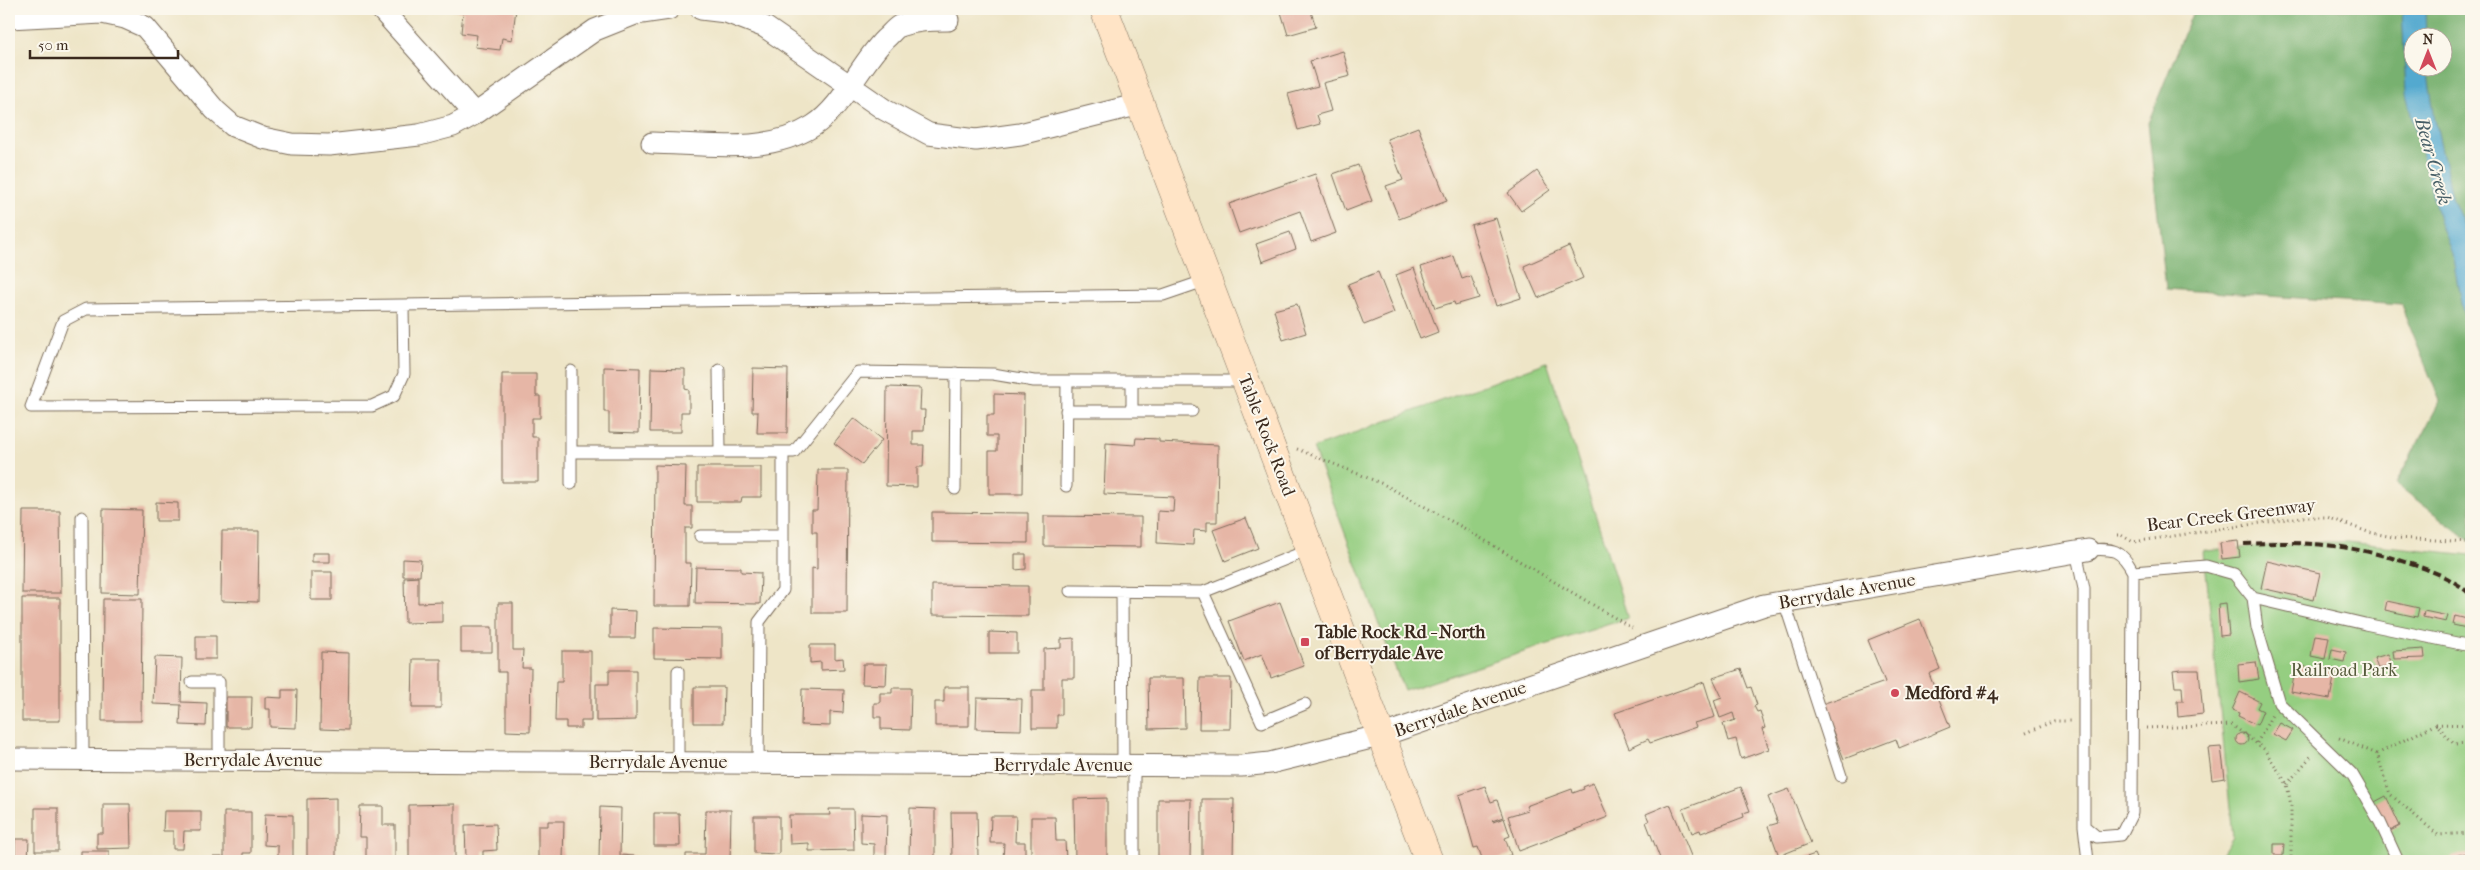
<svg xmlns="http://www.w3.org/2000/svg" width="2480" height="870" viewBox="0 0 2480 870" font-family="'IM FELL French Canon',serif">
<rect width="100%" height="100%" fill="#fbf7ec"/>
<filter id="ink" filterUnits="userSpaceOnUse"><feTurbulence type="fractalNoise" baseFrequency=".02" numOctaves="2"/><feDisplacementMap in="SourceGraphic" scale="10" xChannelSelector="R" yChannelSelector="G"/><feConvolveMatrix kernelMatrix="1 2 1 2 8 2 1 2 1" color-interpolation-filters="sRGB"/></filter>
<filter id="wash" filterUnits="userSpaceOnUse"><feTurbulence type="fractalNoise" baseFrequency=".0096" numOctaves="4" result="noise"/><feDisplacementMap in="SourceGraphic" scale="20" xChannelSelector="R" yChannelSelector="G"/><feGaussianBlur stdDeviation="1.12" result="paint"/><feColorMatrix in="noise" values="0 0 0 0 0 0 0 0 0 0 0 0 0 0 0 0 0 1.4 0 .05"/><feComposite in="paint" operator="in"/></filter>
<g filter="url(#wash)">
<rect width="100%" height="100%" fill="#eee5c7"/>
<path fill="#95ce81" stroke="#687c50" d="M1547 362 1628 618 1404 691 1313 448Z
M2325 542H2347L2471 555V861H2218L2233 837 2204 551Z"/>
<path fill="#78b16f" stroke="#5a6e46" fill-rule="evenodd" d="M2194 9H2471V542L2396 484 2440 401 2401 305 2166 289 2148 123ZM2412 38H2442V68H2412Z"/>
<path fill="#53a9cf" stroke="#476a76" d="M2402 9H2425L2426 37 2412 38V68H2427L2435 119 2453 200 2471 241V337L2462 308 2452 254 2439 220 2406 95Z"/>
<g id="blocks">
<path fill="#e6b6a6" d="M447 9H516L512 40 502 38 500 50 475 47 477 35 461 33 463 12Z
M1280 9H1310L1316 27 1288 35Z
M1343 51 1350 76 1323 83 1331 111 1317 115 1320 124 1298 130 1288 94 1318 86 1310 61Z
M1418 127 1447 201 1399 219 1386 186 1403 180 1387 139Z
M1358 165 1372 201 1346 211 1333 174Z
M1537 171 1550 190 1521 211 1508 193Z
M1315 174 1336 233 1311 242 1300 211 1239 233 1229 204Z
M1496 218 1521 298 1496 306 1471 225Z
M1290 232 1296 249 1262 262 1256 244Z
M1569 246 1583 278 1538 298 1524 266Z
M1454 256 1462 279 1471 276 1479 298 1455 305 1454 302 1435 308 1421 267Z
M1414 268 1438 332 1420 339 1396 275Z
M1378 272 1394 313 1364 325 1348 284Z
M1297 304 1306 333 1283 340 1274 310Z
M604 367 640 368 639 433 609 432V412H604Z
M651 368 685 369V389L689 390V412H681V432H650Z
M753 368 788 369 787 433H757L758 412H752Z
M502 374H536V396H540V418H532V437H538V482H502Z
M887 387 921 388 920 410H925L924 431H913V445H924L923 467H917V487L886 486Z
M994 394 1024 395 1023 494H989V451H997V436H987V415H994Z
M854 418 882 440 862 464 834 443Z
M1136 438 1159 439V442L1218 445 1217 522H1207V531L1194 530 1193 545 1157 543 1158 511 1173 512 1174 497 1104 494 1106 443 1135 445Z
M655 465 686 466 685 506H692V528H685V563H691L690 606H654Z
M697 467H761V497H742L741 502H697Z
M818 470H848L847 613H812V568L817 569V532H812V510H817Z
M156 502 178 503V521H156Z
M103 509 142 510 140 594 102 593Z
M23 511H60L61 593H22Z
M932 512 1028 513V543L932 542Z
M1044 516 1141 517V547L1044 546Z
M1246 518 1258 548 1225 561 1213 530Z
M222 531H259L258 602 221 601Z
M2238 541 2240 557 2222 559 2220 543Z
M312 553H330V562H312Z
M1015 554H1026V569L1015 570Z
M403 559 421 560 420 576H403Z
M2267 561 2320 573 2314 600 2261 588Z
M696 567 741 568V572L761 573 760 604 695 603Z
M311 572H332V600H311Z
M418 577V603L442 602V622L405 623 404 578Z
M932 585 1028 586V616L932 615Z
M22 598H60V721H22Z
M103 599H142L141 721H102Z
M2387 601 2419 608 2417 617 2385 610Z
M1280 602 1304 666 1271 678 1262 654 1244 661 1229 621Z
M498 603H513V650H523L522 668H531L530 732 506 731V672H498Z
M2226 603 2229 635 2220 636 2218 604Z
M610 610 636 611 635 638H610Z
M2424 611 2448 616 2446 622 2423 617Z
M2455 616 2471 620V629L2453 625Z
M1920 619 1940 669 1929 674 1950 727 1899 748 1896 739 1844 759 1822 704 1885 682 1868 640Z
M461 627H492V652H461Z
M654 628 722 629V659L654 658Z
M989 632 1017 633V653H989Z
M2315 635 2329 637 2325 659 2311 656Z
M196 636H216V659H196Z
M1074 638V678H1062V715H1057V728H1032V690H1044V649L1061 648V639Z
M810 645H835V659L843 658 844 669 821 670V662L810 663Z
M2332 649 2346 652 2344 662 2330 659Z
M2424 649 2425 658 2394 659 2393 651Z
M562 651H591V721H581V728H566V721H555L556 682H562Z
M321 652 349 653 348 730 320 729Z
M2388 654 2392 664 2378 669 2374 658Z
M155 657 182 658 181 702 207 703 206 726 180 725 181 705 153 704Z
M413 659H441V708H412Z
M2256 662 2259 679 2239 682 2238 664Z
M863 664H887L886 685 862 684Z
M2296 665 2335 672 2330 699 2291 692Z
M1741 669 1748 688 1751 687 1757 705 1754 706 1757 712 1760 711 1765 728 1762 729 1769 749 1741 759 1736 739 1728 741 1723 724 1735 720 1733 713 1720 718 1714 700 1722 697 1713 678Z
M609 670H636V720L596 721V684H609Z
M2181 670H2199L2203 714 2178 717 2177 701H2183L2182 687H2175L2173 671Z
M1148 678H1184L1185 728 1149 729Z
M1200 678H1231L1230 729H1199Z
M1704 682 1715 717 1694 723 1696 727 1650 743 1648 739 1629 748 1615 713Z
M694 687H724L723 723H694Z
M944 687H969V726H935V702H944Z
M892 688H911L910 730 881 729V717H874V703H880V693H892Z
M802 689 844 690 843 713 830 712V726L801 725Z
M282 690H297L296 728 270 727V709H265V697L282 698Z
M2240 692 2260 702 2257 708 2263 711 2257 725 2238 716 2239 713 2232 710Z
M226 697H252L251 727H226Z
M977 698 1022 699 1021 730 976 729Z
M2280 723 2293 730 2286 741 2273 734Z
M2236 739a6 6 0 1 1 12 0a6 6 0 1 1-12 0Z
M2221 747 2225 778 2212 780 2208 748Z
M1593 783 1608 817 1519 851 1508 816 1528 810 1526 806 1572 789 1573 793 1584 789 1583 787Z
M1485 786 1491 802 1497 800 1503 817 1492 821 1493 822 1504 818 1510 836 1505 838 1511 855 1493 861H1483L1478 847 1474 848 1459 795Z
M1741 787 1750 811 1743 813 1744 817 1701 833 1700 830 1692 833 1683 809Z
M1789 789 1811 843 1779 856 1768 826 1778 823 1768 797Z
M2386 796 2400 826 2386 833 2371 804Z
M336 798V861H307V799Z
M1107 798V861H1075L1074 799Z
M1158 799H1191L1190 861H1158Z
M1202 799H1234L1233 861H1202Z
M103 804H130L131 848 97 849V833H103Z
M455 804V861H409V805Z
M1670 804 1693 861H1661L1646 822 1649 821 1646 814Z
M360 806H383V825H395V861H366V837H359Z
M600 807 621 808 620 855 635 856V861H599Z
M35 808H58V851H35Z
M910 808 935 809V861H909Z
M829 809H853L854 850 809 851V843L790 844 789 815H830Z
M706 810H731L730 861H686V854H705Z
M164 811H201V831H184L183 849H173V831H163Z
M224 812H251V853H243V861H213V857H224Z
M951 812H977L978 858 952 859Z
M654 813H679L680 846H654Z
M265 814 293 815V861H278V846L264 845Z
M861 814 887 815 886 857 874 856V844L861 843Z
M754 816H779V854L754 853Z
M991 816H1016L1015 842H1025V859H1003L1004 843H990Z
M1031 817H1055L1056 841H1065L1066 860H1031Z
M548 821H564L563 861H538V826H548Z
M496 824 497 850 483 851V858H466L465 825Z
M15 839H29L28 861H15Z
M2274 844H2284L2283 855H2274Z
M81 851H109V861H81Z
M2471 852V861H2452L2451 857Z
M1815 854 1818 861H1795Z"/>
</g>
</g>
<g filter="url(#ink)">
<use href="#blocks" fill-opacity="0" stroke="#7a6b59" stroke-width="1"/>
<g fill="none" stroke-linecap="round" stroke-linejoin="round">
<defs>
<path id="lane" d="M403 305 404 374 394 396 372 406 31 407 63 321 86 309 1163 295 1207 280
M719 370 720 452
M571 371V452H794L858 372 993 374 1034 381H1245
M1066 411H1192
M1132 411V381
M571 452V484
M1066 486 1067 381
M955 489 956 373
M82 517 83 759
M700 536H783
M2076 551 2084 589V826L2097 837 2121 835 2132 813 2133 572C2121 549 2113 548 2088 550
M2133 572 2206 566 2234 574 2253 598 2365 624 2471 646
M1070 591 1203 592 1311 549
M1122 591 1123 765
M1203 592 1262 722 1305 704
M2253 598 2257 628 2279 703 2352 774 2380 822 2398 861
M1784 601 1841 776
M678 671V762
M192 682H219V760
M758 763 759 622 783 590V452
M2084 826 2088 861
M1134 861V765"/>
<path id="street" d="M381 9 475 114
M701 9 726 12 765 27 885 110 929 134 976 140 1020 134 1140 104
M9 18 102 13 125 18 145 27 215 110 233 126 263 138 292 144 329 145 419 135 453 126 475 114 595 30 635 14 669 9
M652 143C704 144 767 155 813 126 844 106 859 65 885 39 890 35 894 29 899 26 916 20 931 20 948 20
M9 759 1241 766 1270 763 1383 735 1764 605 2088 550"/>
<path id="secondary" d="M1104 9 1429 861"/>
</defs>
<use href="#lane" stroke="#7a6b59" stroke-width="13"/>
<use href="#street" stroke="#7a6b59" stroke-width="23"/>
<use href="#secondary" stroke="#7a6b59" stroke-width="29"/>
<path stroke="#7a6b59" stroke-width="3" stroke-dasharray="1 4" stroke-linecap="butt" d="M1297 449 1383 484 1462 527 1632 628
M2117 535H2121L2133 542 2301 517H2327L2368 532 2397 538 2471 542
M2436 724 2471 725
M2146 728 2232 725 2264 749 2287 784 2291 806V861
M2026 733 2054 721H2070
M2339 738 2377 754 2390 794 2438 835 2471 833
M2257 743 2272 715
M2377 754 2436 724 2454 744 2471 743
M2287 784 2313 754"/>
<use href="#lane" stroke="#fff" stroke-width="11"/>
<use href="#street" stroke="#fff" stroke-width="21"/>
<use href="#secondary" stroke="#ffe4c6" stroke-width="28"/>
<path stroke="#3b2a1e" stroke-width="4" stroke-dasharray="8 4" stroke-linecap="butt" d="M2244 544C2305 541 2352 544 2411 564 2433 571 2454 579 2471 595"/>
</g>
</g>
<g fill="#d1495b" stroke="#fbf7ec" stroke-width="2">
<rect x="1300" y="637" width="10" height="10" rx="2.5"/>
<circle cx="1895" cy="693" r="5"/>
</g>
<g text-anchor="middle" stroke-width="4" stroke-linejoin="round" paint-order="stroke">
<g font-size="18" fill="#3b2a1e" stroke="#fbf7ec">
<text transform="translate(1267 435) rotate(69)" y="6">Table Rock Road</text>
<text transform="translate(2231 515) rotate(-7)" y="6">Bear Creek Greenway</text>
<text transform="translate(1847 591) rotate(-10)" y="6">Berrydale Avenue</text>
<text transform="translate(1460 709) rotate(-19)" y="6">Berrydale Avenue</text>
<text x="253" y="766">Berrydale Avenue</text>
<text x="658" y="768">Berrydale Avenue</text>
<text x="1063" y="771">Berrydale Avenue</text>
</g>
<g font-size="18" font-weight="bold" fill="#3b2a1e" stroke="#fbf7ec" text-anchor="start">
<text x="1315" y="638">Table Rock Rd - North<tspan x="1315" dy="21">of Berrydale Ave</tspan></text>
<text x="1905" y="699">Medford #4</text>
</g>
<g font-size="18" fill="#565b3c" stroke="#fbf7ec">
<text x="2344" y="676">Railroad Park</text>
</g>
<g font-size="19" font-style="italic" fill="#455d65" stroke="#fbf7ec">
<text transform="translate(2434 161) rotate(74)" y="7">Bear Creek</text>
</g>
</g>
<rect width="2480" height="870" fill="none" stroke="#fbf7ec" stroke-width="30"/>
<g transform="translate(2428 52)"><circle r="24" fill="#fbf7ec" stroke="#aea59a"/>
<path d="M0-4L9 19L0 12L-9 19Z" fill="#d1495b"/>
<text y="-8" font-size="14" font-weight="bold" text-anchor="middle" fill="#3b2a1e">N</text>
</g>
<path d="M30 50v8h148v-8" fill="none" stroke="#3b2a1e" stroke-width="2.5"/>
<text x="38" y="50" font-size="15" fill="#3b2a1e" stroke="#fbf7ec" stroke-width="4" paint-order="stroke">50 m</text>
</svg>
